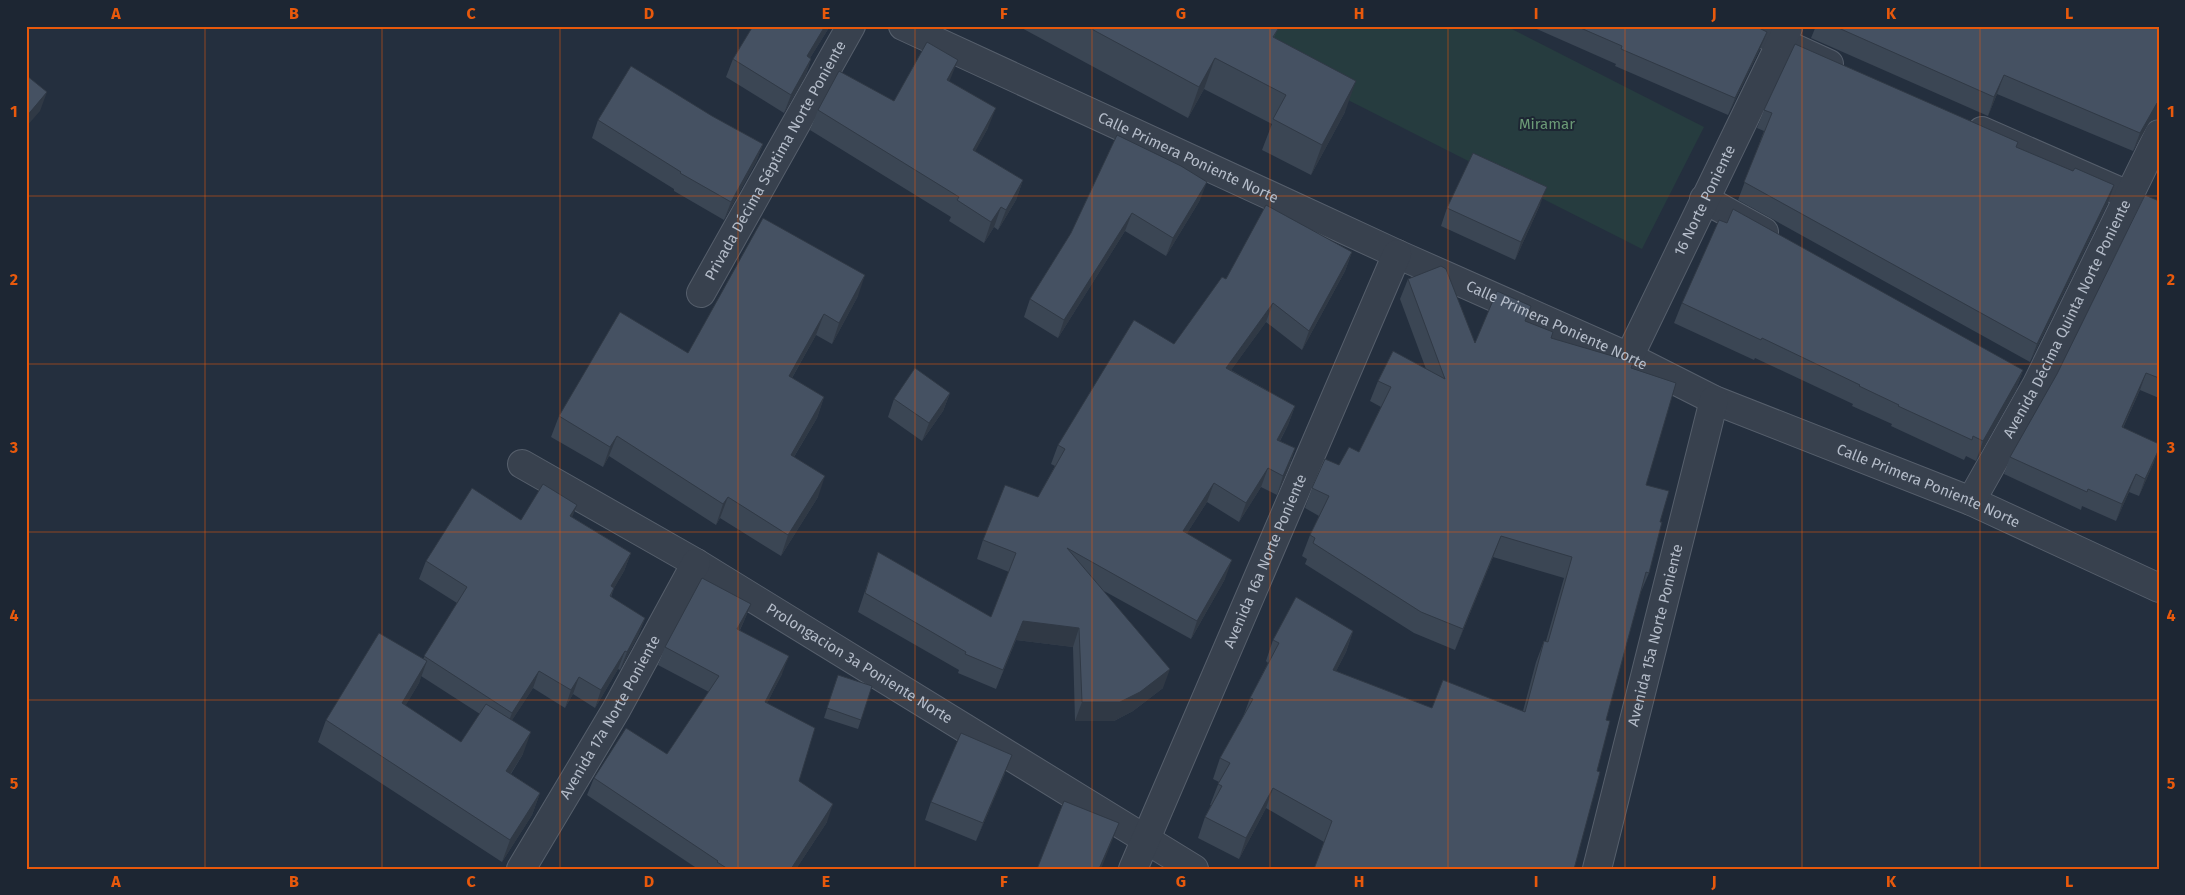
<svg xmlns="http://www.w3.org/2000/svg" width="2185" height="895" viewBox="0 0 2185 895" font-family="'Fira Sans',sans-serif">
<rect width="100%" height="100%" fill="#242f3e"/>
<path fill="#263c3f" d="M1210 26H1506L1704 127 1642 249 1208 29Z"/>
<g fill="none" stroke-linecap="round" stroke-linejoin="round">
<defs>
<g id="minor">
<path id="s1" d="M903 26 1397 254 1629 357 1714 400 1971 501 2159 588"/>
<path d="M1746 26 1829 64"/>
<path d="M1982 131 2128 195"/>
<path d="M1704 199 1764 232"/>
<path id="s2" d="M701 293 851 26"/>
<path id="s3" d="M1629 357 1788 28"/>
<path id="s4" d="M522 464 696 563 1194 869"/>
<path id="s5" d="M1971 501 2037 384 2159 134"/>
<path id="s6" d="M521 869 616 710 696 563"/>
<path id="s7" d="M1133 869 1397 254"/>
<path id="s8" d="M1597 869 1714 400"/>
</g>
</defs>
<use href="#minor" stroke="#565f6c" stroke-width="30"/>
<use href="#minor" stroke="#38414e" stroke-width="28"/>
</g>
<path fill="#3b4654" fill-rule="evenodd" d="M830 26 810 58 811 59 805 77 784 113 726 77 733 59Z
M1018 26H1273L1278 29 1274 37 1345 112 1311 175 1262 150 1272 124 1204 89 1188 118Z
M1530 26H1755L1767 32 1760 49 1728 115 1615 66 1616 64Z
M1816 26H2159V119L2150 121 2133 151 1997 94 1988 116 1811 38Z
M950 82 988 128 975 151 1023 180 1016 200 998 230 994 227 984 243 949 221 951 217 810 130 818 110 894 101Z
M1764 110 2016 147 2108 203 2030 362 1738 200 1764 131 1757 128Z
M712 116 763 144 756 162 724 220 674 191V189L592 138 598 120Z
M1117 135 1200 200 1166 256 1125 231 1058 338 1024 317 1030 299 1071 233Z
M2159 201V398L2140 390 2123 428 2154 462 2139 496 2129 492 2116 521 2082 506 2081 510 2004 474 2010 457Z
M1540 205 1515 260 1441 226 1447 208Z
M1352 252 1345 271 1302 350 1266 322 1231 370 1295 406 1288 425 1280 441 1295 448 1289 467 1277 495 1261 487 1239 522 1207 502 1187 533 1225 579 1191 639 1104 591 1163 688 1133 711 1114 721H1075L1073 647 1016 640 996 689 958 673 959 670 858 612 878 552 991 617 1009 572 977 559 983 540 1038 497 1055 466 1051 464 1058 445 1174 344 1226 279Z
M1408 279 1475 343 1526 321 1551 338 1631 368 1646 485 1660 522 1649 573 1640 594 1606 720 1324 842 1266 808 1239 859 1198 838 1205 817 1211 805H1210L1219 782 1213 779 1220 758 1243 717 1250 698 1268 663 1266 661 1273 640 1353 631 1346 652 1336 671 1432 708 1523 711 1536 662 1544 641H1546L1564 578 1493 557 1455 650 1414 633 1305 564 1307 559 1302 556 1310 535 1319 516 1305 508 1312 488 1339 465 1359 452 1381 407 1370 401 1378 381 1426 369 1400 299Z
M858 296 832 344 816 335 792 378 824 397 817 418 794 457 818 497 781 556 720 518 716 525 609 456 603 467 551 437 559 416 688 353Z
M1682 303 2023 370 2016 390 1976 461 1966 456 1964 460 1891 426 1892 424 1852 406 1853 404 1755 358 1754 360 1674 323Z
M950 393 943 411 922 441 888 417 894 399Z
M572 517 631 553 624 571 614 588 611 597 645 618 638 636 620 670 618 669 595 708 573 694 565 708 533 688 512 720 523 754 511 774 540 793 532 815 502 862 318 742 326 720 423 659 457 603 419 579 426 561 521 520ZM421 676 480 714 461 742 405 706 419 683Z
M751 604 744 621 740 630 782 674 767 703 799 781 827 822 796 869H698L587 795 594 778 667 754 709 692 658 665 665 647Z
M835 684 861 720 858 729 824 718Z
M1005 773 976 841 925 820 931 802Z"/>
<path fill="#303945" d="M825 26H830L800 74 807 56Z
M1767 32 1760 49 1728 115 1735 98Z
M1215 58 1204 89 1188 118 1199 87Z
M811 59 805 77 784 113 791 95Z
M958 60 950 80 940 101 947 80Z
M2004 75 1997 94 1988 116 1994 97Z
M1356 81 1345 112 1311 175 1322 145Z
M47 92 40 111 26 127V117Z
M2159 102V115L2157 119 2150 121 2133 151 2140 133 2157 103Z
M996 108 988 128 965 170 973 150Z
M763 144 756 162 724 220 731 202Z
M1023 180 1016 200 998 230 1006 210Z
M1207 182 1200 200 1166 256 1173 238Z
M2114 185 2108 203 2030 362 2037 344Z
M1547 187 1540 205 1515 260 1521 242Z
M1001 207 994 227 984 243 991 222Z
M1132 213 1125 231 1058 338 1064 320Z
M1352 252 1345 271 1302 350 1309 331Z
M865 275 858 296 832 344 839 323Z
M1273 303 1266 322 1219 387 1226 368Z
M824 314 816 335 781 397 789 376Z
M2023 370 2016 390 1976 461 1983 441Z
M2146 373 2140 390 2115 444 2122 427Z
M950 393 943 411 922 441 929 423Z
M824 397 817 418 783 475 791 455Z
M1295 406 1288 425 1270 459 1277 440Z
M617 436 609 456 603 467 610 447Z
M1295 448 1289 467 1277 495 1283 476Z
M2159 449 2154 462 2139 496 2145 479Z
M1268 468 1261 487 1239 522 1246 503Z
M2136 474 2129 492 2116 521 2122 504Z
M825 476 818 497 781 556 788 535Z
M1214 483 1207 502 1176 550 1183 531Z
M728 497 720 518 716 525 723 504Z
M577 505 570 523V516Z
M1501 536 1493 557 1455 650 1463 629Z
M631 553 624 571 605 604 611 586Z
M1232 560 1225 579 1191 639 1197 621Z
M751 604 744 621 731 647 737 629Z
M645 618 638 636 620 670 627 652Z
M1023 621 1079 628 1073 647 1016 640 996 689Z
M1353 631 1346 652 1326 691 1333 670Z
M625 651 618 669 595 708 601 690Z
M789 656 782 674 759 719 765 702Z
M427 661 419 683 394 725 402 703Z
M1170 669 1163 688 1133 711 1114 721H1075L1082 702Z
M539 671 533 688 505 731 512 713Z
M579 677 573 694 565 708 571 690Z
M531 732 523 754 498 793 506 771Z
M1012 755 1005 773 976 841 983 823Z
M1273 788 1266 808 1239 859 1246 838Z
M540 793 532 815 502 862 510 840Z
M833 804 827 822 796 869H791Z
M1119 823 1112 841 1101 869H1099Z"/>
<path fill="#455162" stroke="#303945" d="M753 26H825L807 56 811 59 791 95 733 59Z
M1086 26H1273L1278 29 1273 37 1356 81 1322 145 1273 119 1286 95 1215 58 1199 87Z
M1576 26H1755L1767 32 1735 98 1621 49 1622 46Z
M1834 26H2159V102L2157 103 2140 133 2004 75 1994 97Z
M927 42 958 60 947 80 996 108 973 150 1023 180 1006 210 1001 207 991 222 957 200 959 197 818 110 839 71 894 101Z
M1795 44 2018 142 2016 147 2073 171 2075 168 2114 185 2037 344 1744 182 1772 113 1764 110Z
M631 66 712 116 763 144 731 202 680 173 681 172 598 120Z
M26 75 47 92 26 117Z
M1117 135 1181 166 1207 182 1173 238 1132 213 1064 320 1030 299 1071 233Z
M1473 153 1547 187 1521 242 1447 208Z
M2145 195 2159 201V378L2146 373 2122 427 2159 444V449L2145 479 2136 474 2122 504 2088 489 2087 492 2010 457 2057 374Z
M1266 205 1352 252 1309 331 1273 303 1226 368 1295 406 1277 440 1295 448 1283 476 1268 468 1246 503 1214 483 1183 531 1232 560 1197 621 1067 548 1170 669 1140 692 1120 702H1082L1079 628 1023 621 1003 670 965 654 966 652 865 593 878 552 991 617 1016 553 983 540 1005 485 1038 497 1065 449 1058 445 1134 320 1174 344 1222 277 1226 279Z
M1733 209 2023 370 1983 441 1973 436 1972 440 1898 406 1899 405 1859 386 1860 385 1762 338 1761 340 1682 303 1719 220 1727 223Z
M763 218 865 275 839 323 824 314 789 376 824 397 791 455 825 476 788 535 728 497 723 504 617 436 610 447 559 416 620 312 688 353Z
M1441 266 1446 269 1475 343 1497 291 1531 306 1525 321 1553 332 1551 338 1633 362 1631 368 1676 383 1646 485 1669 491 1660 522H1662L1649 573 1646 572 1606 720 1610 721 1597 771 1600 772 1574 869H1314L1332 821 1273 788 1246 838 1205 817 1222 786 1218 784 1230 763 1220 758 1253 699 1250 698 1279 643 1273 640 1296 597 1353 631 1333 670 1432 708 1443 680 1525 712 1544 641 1548 642 1572 557 1501 536 1463 629 1421 612 1313 543 1315 538 1310 535 1329 496 1312 488 1325 459 1339 465 1349 447 1359 452 1391 387 1378 381 1393 351 1445 379 1408 279Z
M915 368 950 393 929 423 894 399Z
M543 484 577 505 570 516 631 553 611 586 614 588 610 596 645 618 627 652 625 651 601 690 579 677 571 690 539 671 512 713 424 656 467 587 426 561 472 488 521 520Z
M702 578 751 604 737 629 789 656 765 702 815 728 799 781 833 804 791 869H728L717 862 718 861 594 778 626 728 667 754 719 676 665 647Z
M379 633 427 661 402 703 461 742 486 704 531 732 506 771 540 793 510 840 326 720Z
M838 675 872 686 861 720 827 708Z
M961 733 1012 755 983 823 931 802Z
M1064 801 1119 823 1099 869H1037Z"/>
<path fill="none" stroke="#e8590c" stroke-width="1" stroke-opacity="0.55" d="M205 26V869M382 26V869M560 26V869M738 26V869M915 26V869M1092 26V869M1270 26V869M1448 26V869M1625 26V869M1802 26V869M1980 26V869M26 196H2159M26 364H2159M26 532H2159M26 700H2159"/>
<g text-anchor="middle" stroke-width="4" stroke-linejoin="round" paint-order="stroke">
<g font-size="15" fill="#6b9a76" stroke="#1d2633">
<text x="1547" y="129">Miramar</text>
</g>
<g font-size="15" fill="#b4bcc9" stroke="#1d2633">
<text dy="5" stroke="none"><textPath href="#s1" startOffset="314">Calle Primera Poniente Norte</textPath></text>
<text dy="5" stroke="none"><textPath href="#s2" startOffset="152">Privada Décima Séptima Norte Poniente</textPath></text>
<text dy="5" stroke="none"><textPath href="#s3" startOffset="174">16 Norte Poniente</textPath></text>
<text dy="5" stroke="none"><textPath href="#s5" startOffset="206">Avenida Décima Quinta Norte Poniente</textPath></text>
<text dy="5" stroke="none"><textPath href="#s1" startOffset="719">Calle Primera Poniente Norte</textPath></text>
<text dy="5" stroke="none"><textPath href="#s1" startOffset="1124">Calle Primera Poniente Norte</textPath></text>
<text dy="5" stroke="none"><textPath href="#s7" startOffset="335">Avenida 16a Norte Poniente</textPath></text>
<text dy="5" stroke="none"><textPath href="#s8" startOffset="241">Avenida 15a Norte Poniente</textPath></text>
<text dy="5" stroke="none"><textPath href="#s4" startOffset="392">Prolongacion 3a Poniente Norte</textPath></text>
<text dy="5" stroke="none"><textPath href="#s6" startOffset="176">Avenida 17a Norte Poniente</textPath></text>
</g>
</g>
<rect width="2185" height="895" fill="none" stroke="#1d2633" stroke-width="55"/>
<rect x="28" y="28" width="2130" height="840" fill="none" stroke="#e8590c" stroke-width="2"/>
<g font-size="16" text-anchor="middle" font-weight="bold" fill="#e8590c">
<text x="116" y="19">A</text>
<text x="294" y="19">B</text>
<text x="471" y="19">C</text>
<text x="649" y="19">D</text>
<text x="826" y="19">E</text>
<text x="1004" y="19">F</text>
<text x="1181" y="19">G</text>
<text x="1359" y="19">H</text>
<text x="1536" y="19">I</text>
<text x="1714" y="19">J</text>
<text x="1891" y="19">K</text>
<text x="2069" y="19">L</text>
<text x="14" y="117">1</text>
<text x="2171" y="117">1</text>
<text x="14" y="285">2</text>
<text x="2171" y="285">2</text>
<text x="14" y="453">3</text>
<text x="2171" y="453">3</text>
<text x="14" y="621">4</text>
<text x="2171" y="621">4</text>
<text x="14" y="789">5</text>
<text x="2171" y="789">5</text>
<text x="116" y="887">A</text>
<text x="294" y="887">B</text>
<text x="471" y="887">C</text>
<text x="649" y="887">D</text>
<text x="826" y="887">E</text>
<text x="1004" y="887">F</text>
<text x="1181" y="887">G</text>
<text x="1359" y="887">H</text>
<text x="1536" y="887">I</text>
<text x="1714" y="887">J</text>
<text x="1891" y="887">K</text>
<text x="2069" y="887">L</text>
</g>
</svg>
